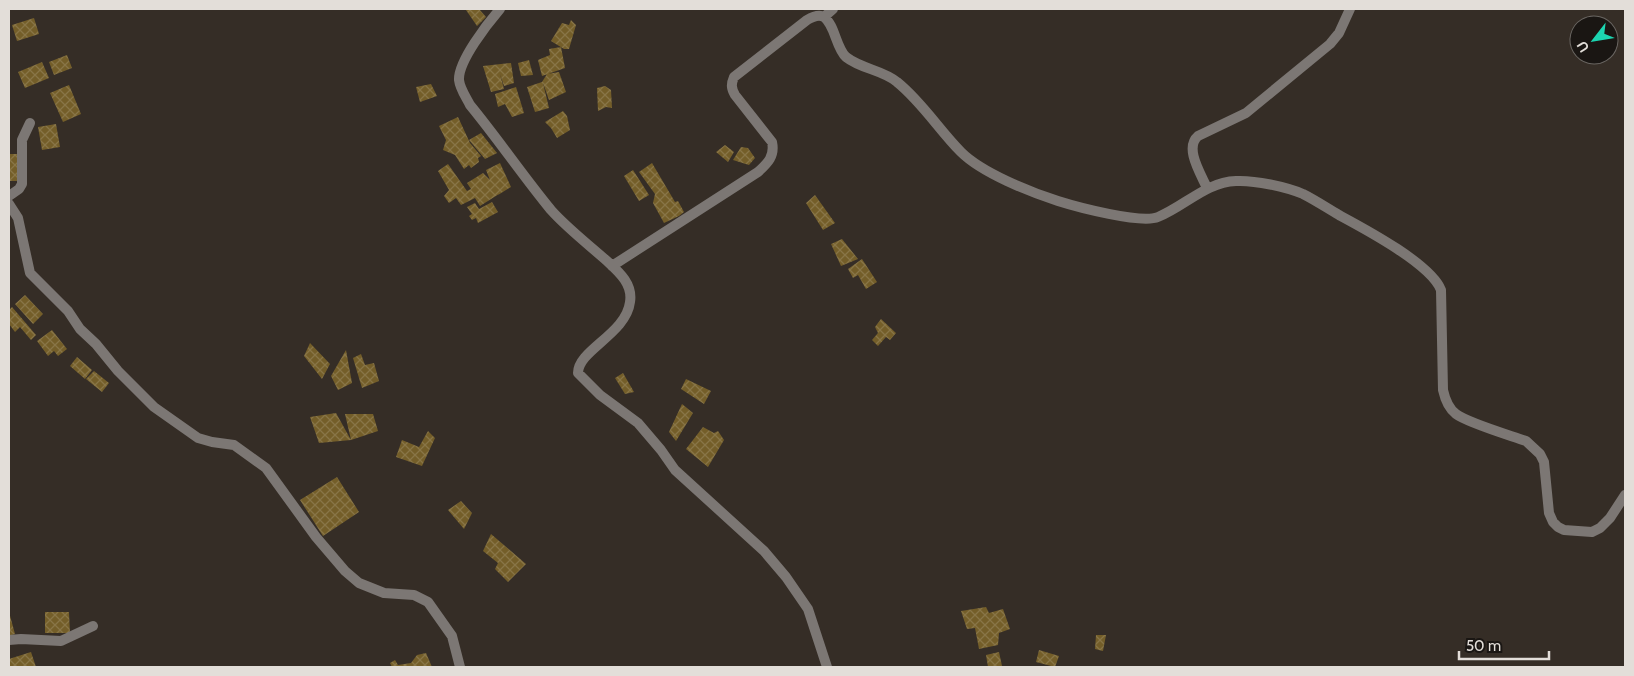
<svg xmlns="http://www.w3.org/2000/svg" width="1634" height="676" viewBox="0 0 1634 676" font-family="Cabin,sans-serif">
<defs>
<pattern id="building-cross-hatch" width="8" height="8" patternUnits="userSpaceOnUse" patternTransform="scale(1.25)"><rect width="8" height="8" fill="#745e29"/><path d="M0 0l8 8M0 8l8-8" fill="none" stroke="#887547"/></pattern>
</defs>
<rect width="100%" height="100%" fill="#352d26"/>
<path fill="url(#building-cross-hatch)" d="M467 9H479L486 17 477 26 466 10Z
M34 18 39 34 17 41 12 25Z
M571 20 576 25 569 49H564L551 41 562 23 569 25Z
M561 47 565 68 542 76 538 60 550 55 549 49Z
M67 55 72 68 54 75 49 62Z
M529 60 533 75 521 76 518 63Z
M42 62 49 78 25 88 18 72Z
M511 63 514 83 504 86 500 74 504 89 491 92 483 66Z
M559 72 566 92 549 100 543 83 549 108 535 112 527 87 542 82 547 74Z
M431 84 437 96 420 102 416 87Z
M69 85 81 114 63 122 50 93Z
M605 86 611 90 612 108 606 107 598 111 597 88Z
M516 87 524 113 512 117 505 104 498 107 495 94Z
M563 111 567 116 570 130 557 138 551 128 545 122Z
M458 117 470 143 481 156 478 158 479 162 471 168 469 165 464 169 455 155 443 150 446 140 439 126Z
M56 124 60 147 42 150 38 127Z
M481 133 497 153 485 159 469 140Z
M725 145 734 152 728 162 716 152Z
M741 147 748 148 755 158 749 165 733 160Z
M9 154H17V181H9Z
M500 163 511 187 498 195 499 194 480 206 475 198 461 205 456 198 449 203 444 196 449 190 438 171 448 164 467 191 471 189 467 183 483 173 490 180 486 170Z
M652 163 675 202 678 201 684 212 679 216 664 223 653 203 655 194 639 172Z
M633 170 649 195 639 201 624 176Z
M815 195 835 223 823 230 806 203Z
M492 202 498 212 478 223 476 218 472 220 469 216 472 214 467 207 475 203 479 209Z
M842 239 858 259 841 266 831 244Z
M862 259 877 282 866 289 858 275 853 278 848 269Z
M25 295 43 314 33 324 15 304Z
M12 307 36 335 31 340 20 327 15 332 9 324V310Z
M881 319 896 333 890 340 886 337 878 346 872 340 878 333 875 327Z
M52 330 67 349 58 356 54 351 48 356 37 341Z
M310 343 330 364 322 379 304 356Z
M346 350 352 383 338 390 331 376Z
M361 354 365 365 374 363 379 381 362 388 353 358Z
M77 357 92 370 85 379 70 366Z
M94 371 109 383 102 392 86 379Z
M623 373 634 392 625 394 615 378Z
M686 379 711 391 704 404 681 389Z
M682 404 693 413 676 441 669 432Z
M336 413 351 440 345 414H373L378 431 351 440 319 443 310 417Z
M703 427 714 433 718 431 724 440 708 467 686 449Z
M428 431 435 438 422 466 396 457 402 440 419 447Z
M337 477 359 512 323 536 300 500Z
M461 501 472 513 464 529 448 510Z
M491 534 526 564 508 582 495 569 498 563 483 551Z
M986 607 989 613 1003 609 1010 629 999 633 998 645 979 649 975 628 967 629 961 611Z
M9 612 15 634 9 636Z
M45 612H69L70 633H45Z
M1096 635H1106L1103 651 1095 649Z
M1039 650 1059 656 1055 667 1036 662Z
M31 652 36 667H9V659Z
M999 652 1002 666 988 667 986 655Z
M426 653 432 667H392L390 663 395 660 398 665 411 663 417 655Z"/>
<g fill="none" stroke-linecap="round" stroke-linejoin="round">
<path stroke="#7c7774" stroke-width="10" d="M500 9C488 23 458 61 459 80 460 89 466 97 470 105 498 139 523 176 551 210 567 228 589 245 607 261 619 272 633 284 630 302 626 334 578 350 578 373L600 395 638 423 661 450 675 470 764 551 786 577 808 609 827 667
M824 17 833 9
M1207 188C1201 174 1184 148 1198 136L1246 113 1330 44 1339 33 1350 9
M9 196 19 189 22 184V140L30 123
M9 204 18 218 30 273 68 311 80 329 96 344 118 371 154 407 198 438 212 442 234 445 266 468 316 537 345 571 359 583 384 593 414 595 428 602 452 636 460 667
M612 266 758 172C768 163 775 156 772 142L735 95C731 88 731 84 734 77L807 20C812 17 819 14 824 17 835 25 836 48 846 57 861 69 883 70 897 82 922 102 939 130 961 152 982 173 1030 192 1058 201 1077 207 1141 224 1158 217 1185 206 1206 182 1236 181 1255 180 1286 187 1303 194 1315 200 1327 208 1339 215 1365 229 1431 264 1441 290L1443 390C1445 399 1448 408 1456 414 1468 423 1509 435 1526 441L1540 454 1544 462 1549 513 1553 522 1558 527 1564 530 1592 532 1600 528 1610 518 1625 495
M9 640 21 639 61 641 93 626"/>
</g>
<rect width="1634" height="676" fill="none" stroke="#e3ded9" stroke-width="20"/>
<g transform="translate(1594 40) rotate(239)"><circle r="24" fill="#1a1613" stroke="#6a6662"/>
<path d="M0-4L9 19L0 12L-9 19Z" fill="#1cd5b1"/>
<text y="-8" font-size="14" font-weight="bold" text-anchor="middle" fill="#e3ded9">U</text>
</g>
<path d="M1459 651v8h90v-8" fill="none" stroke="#e3ded9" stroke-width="2.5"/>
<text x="1466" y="651" font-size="15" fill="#e3ded9" stroke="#1a1613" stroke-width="4" paint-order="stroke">50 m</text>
</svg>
